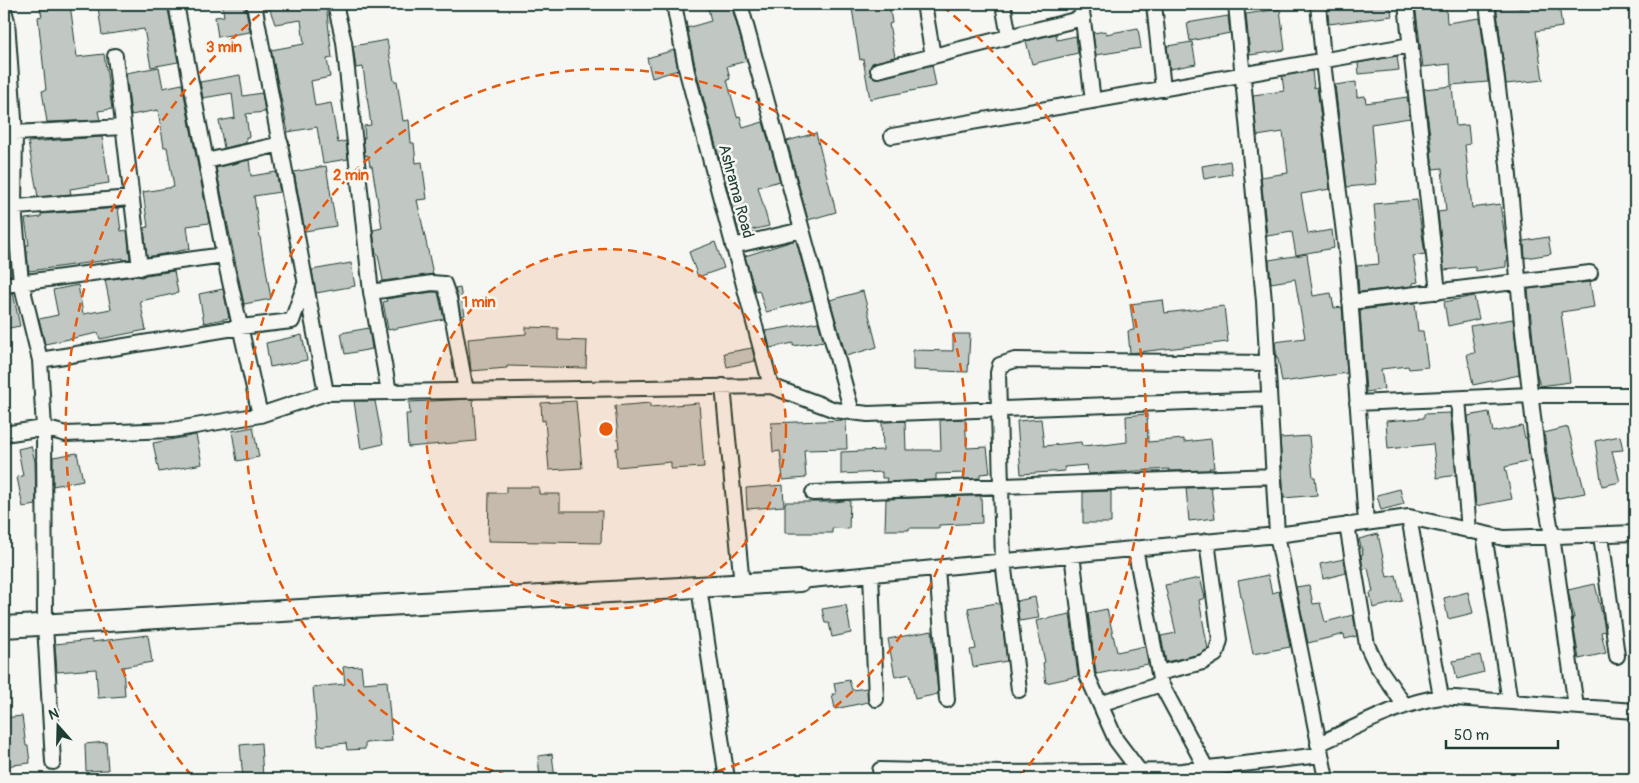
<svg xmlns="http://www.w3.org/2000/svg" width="1639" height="783" viewBox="0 0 1639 783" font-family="Pangolin,sans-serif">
<rect width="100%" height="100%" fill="#f6f6f2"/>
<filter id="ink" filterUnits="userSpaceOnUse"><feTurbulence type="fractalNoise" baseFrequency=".02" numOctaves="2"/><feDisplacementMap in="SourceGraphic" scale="10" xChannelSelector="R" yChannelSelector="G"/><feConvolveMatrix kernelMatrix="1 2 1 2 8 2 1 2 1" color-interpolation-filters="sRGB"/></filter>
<g filter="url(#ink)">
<path fill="#c1c8c3" stroke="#1f3d34" d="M39 4H70L77 57 104 54 112 109 98 111 100 120 47 122 42 91 46 90 38 17 42 16Z
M120 4H167L178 62 151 67 144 29 102 35 98 7Z
M222 4H245L250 32 218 37 215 17 224 16Z
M268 4H326L332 58 327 59 330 77 311 81 315 106 331 103 338 143 346 141 348 159 323 163 317 127 288 132 271 50 304 44 301 20 275 24Z
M723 4H731L747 61 727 66 730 79 727 80 737 117 740 116 743 128 763 122 780 181 758 187 769 226 739 233 696 70 687 28 711 21 708 8Z
M877 4H889L892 23 889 24 895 57 872 63 870 68 871 76 875 78H880L932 65 936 86 870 99 863 59 860 60 852 8Z
M1327 4H1390L1392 16 1329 24Z
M1415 4H1442L1443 8H1446L1447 23 1480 18 1488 82 1451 85 1450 64 1423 67Z
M1496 4H1519V8L1559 4 1562 27 1536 31 1543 80 1506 84Z
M1280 9 1285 50 1250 55 1246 14Z
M1228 16 1230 33 1190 41 1187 23Z
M1138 28 1141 48 1096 55 1093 33 1106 31V34Z
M1056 34 1057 40 1076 36 1078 53 1032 64 1026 41Z
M387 40 394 81H397L403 121 409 120 411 143H414L416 163 422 162 427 199 417 200 433 274 383 281 378 254H376L373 230 382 228 372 166H370L368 155 365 156 363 138H365L364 126 371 125 363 67 356 68 353 46Z
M1192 42 1196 64 1170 69 1167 46Z
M674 50 678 70 652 78 647 58Z
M1397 56 1399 70 1359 74 1358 63Z
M159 67 163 88 182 84 209 223 187 226 190 249 147 257 144 228 148 227 143 192 174 187 167 147H164L158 110 131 115 126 73Z
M1312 71 1314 88 1317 87 1330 189 1301 194 1308 234 1332 230 1334 248 1296 255 1292 232 1267 236 1261 177 1288 173 1283 132 1257 136 1253 95 1284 91 1282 76Z
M240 75 243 96 262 93 265 112 246 114 249 137H246V143L224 148 219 121 235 118 232 93 203 98 200 82Z
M1356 82 1357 97 1365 96 1366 103 1407 97 1410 118 1371 124 1376 184 1347 187 1335 85Z
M1452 86 1456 126 1468 125 1470 144 1465 145 1472 208 1500 204 1506 244 1508 260 1506 261V267L1476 271 1475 267 1444 270 1438 212 1446 211 1442 168 1433 169 1431 151H1432L1424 89Z
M816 133 836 212 808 220 787 141Z
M102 137 109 183 70 189 71 194 38 197 28 142Z
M249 160 251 176 276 172 280 192 254 196 263 257H264L271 299 244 304 216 168Z
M1230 161 1232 174 1204 179 1202 166Z
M326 166 336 226 305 231 294 172Z
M1417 200 1425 254 1413 256 1418 282 1413 283V286L1359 292 1357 266 1379 264 1374 204Z
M118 208 121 231 127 230 130 259 123 260V258L29 271 26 245H29L25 219 41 217V214Z
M1548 237 1551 254 1525 258 1524 241Z
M796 240 812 300 766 312 759 290 755 291 745 256Z
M715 242 724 268 698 277 689 252Z
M9 249 12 275 4 276V250Z
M1307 254 1313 296 1331 293 1334 308 1342 307 1347 373 1282 382 1278 359H1277L1275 342 1305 338 1295 279 1271 283 1269 260Z
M351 263 355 286 316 293 312 270Z
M174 271 178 293 140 301 146 330 100 339 98 333 45 344 39 319 58 315 53 290 78 285 83 314 111 309 105 280 136 276 142 277 146 275Z
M1590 282 1594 307 1561 312 1570 382 1540 386 1536 371 1528 289Z
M460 288 465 315 461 316 455 289Z
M223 289 229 318 204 323 199 294Z
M863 291 877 347 846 356 830 300Z
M432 292H438L444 319 388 330 383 302 387 301 386 299Z
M13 293 20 326 4 329V294Z
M1474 296 1479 319 1448 326 1444 302Z
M1163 300 1165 313 1224 306 1228 342 1130 353 1128 331 1134 330 1130 304Z
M1415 303 1418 331H1423L1428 367 1409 369 1408 366 1381 369 1384 389 1366 392 1360 310Z
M1513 319 1519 375 1473 385 1467 354 1475 353 1470 326Z
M818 322 824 341 793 346V343L770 348 766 331Z
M526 327 558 328V340L587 341 586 368 507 366V368L471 371 468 339 526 334Z
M369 328 372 349 345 354 341 333Z
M953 334H970L968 372 913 370V350L953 351Z
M302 335 307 360 270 367 266 343Z
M752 348 755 361 727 367 724 353Z
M473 399 476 441 408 447 406 414H410L409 402Z
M354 401H375L383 444 361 449Z
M576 401 582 468 549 470 545 420 542 421 541 403Z
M650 403V407L699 403 704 467 671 469V462L617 467 616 448H619L615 406Z
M1489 412 1493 432 1522 426 1525 438H1527L1530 461 1505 467 1512 499 1476 506 1468 416Z
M1450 413 1456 475 1437 478 1433 444 1388 449 1386 421 1424 418V414Z
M1147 414 1148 442 1184 439V442L1211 439 1214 468H1209L1210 470 1169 471V469L1088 474 1087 465 1064 467 1065 471 1021 474 1017 421 1041 419 1044 446 1081 442 1082 446 1104 444V445L1127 442 1126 416Z
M965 419 967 448 987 447 990 473 980 474V478L964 479V473L936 474V480L886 482 887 478H882V472L841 474V452L883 450 882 422 905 421 906 450H941L940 420Z
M846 420 847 449 804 450 806 478 783 480 780 451 773 452 771 423Z
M253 427 259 457 237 461 232 431Z
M1568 427 1585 493 1554 499 1544 433Z
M196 435 202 464 159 472 153 443Z
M1309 436 1313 477H1315L1317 495 1284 498 1280 438Z
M1620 436 1623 450 1612 451 1620 482 1602 486 1595 441Z
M31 446 35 461 36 505 23 507 17 477 23 476 18 449Z
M77 453 83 480 53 486V457Z
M783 485 784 506 747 509 746 488Z
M506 487H539V494H560V511H602L601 543 488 541 489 493H506Z
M1211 487 1215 518 1189 521 1186 488Z
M1400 489 1404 504 1381 510 1377 495Z
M1111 491V523H1083V492Z
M966 496H981L982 523 939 525V528H909V530H885L886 499Z
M850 500 849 529 832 528V533H785V502H835Z
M1378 534 1387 577 1396 575 1402 601 1373 608 1370 593 1373 592 1368 568 1363 569 1361 555 1363 554 1359 539Z
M1344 559 1346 573 1323 579 1320 564Z
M1268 575 1272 593 1279 591 1290 647 1253 654 1238 581Z
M1200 578 1205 598 1199 600 1208 649 1200 654 1166 662 1161 636 1176 633 1165 585Z
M1595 584 1604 623 1605 631 1601 632 1606 653 1579 659 1572 618H1574L1568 590Z
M1309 585 1313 604 1320 603 1325 622 1353 615 1357 636 1345 639 1344 634 1308 643 1296 587Z
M1468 592 1473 613 1448 619 1444 598Z
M1035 597 1039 618 1019 621 1017 601Z
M997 603V604H1000L1007 661 973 667 970 650 976 649 968 608Z
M846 605 851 633 832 637 829 623H825L822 609Z
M1107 609 1117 652 1145 646 1148 664 1097 674 1096 673 1088 613Z
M1070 614 1078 676 1046 683 1043 663 1045 662 1036 621Z
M932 631 938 694 915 699 910 674 895 677 888 639Z
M148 635 152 662 123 667 125 696 98 698 96 669 57 672 55 644 92 640V642Z
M1480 655 1484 672 1457 679 1453 661Z
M361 666 363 683 387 681 392 741 365 743V749L347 750 346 743 318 746 313 687 345 684 343 667Z
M849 680 852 690 867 688 868 702 835 709 832 694H836L834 683Z
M22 716 26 746H28L30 763 4 766V718Z
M106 742 108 770 86 771 85 744Z
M261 743 263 779H243L240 745Z
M552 754 555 779H540L538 756Z"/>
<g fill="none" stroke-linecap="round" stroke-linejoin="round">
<defs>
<path id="street" d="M176 4 224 255 260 415
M254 4 326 393
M335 4 344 42 371 292 389 392
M674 4 687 72 771 386
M740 4 852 412
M924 4 933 56
M1003 4 1009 37
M1081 4 1093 101
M1154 4 1163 89
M1236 4 1264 301 1277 535 1326 779
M1318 4 1324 70 1348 266 1366 523
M1406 4 1438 292
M1487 4 1508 165 1522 323 1537 451 1552 536 1576 707
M4 10 7 21 15 133 14 207 21 282 40 360 44 428 45 625 53 762
M115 56 140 268
M878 70 1083 18
M4 135 15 133 123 127
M892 136 1411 45
M206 161 281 144
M4 208 131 198
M733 246 802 230
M4 285 224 255
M371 292 432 283 444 284 449 298 466 391
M1350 302 1590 273
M40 360 240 327 292 321 305 284
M723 386 742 585
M1458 399 1469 531
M1357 403 1530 395H1635
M4 434 44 428 66 434 172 430 260 415 326 393 771 386 835 410 868 414 1269 399
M813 493 1274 476
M1409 517 1441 697
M1347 525 1367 645 1376 664 1405 706
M1484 534 1510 702
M1601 535 1617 656
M1135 548 1161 684 1206 768
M1072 554 1087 675 1116 740 1140 772
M937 568 947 700
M871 574 876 699
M800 581 1277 535 1409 517 1504 538 1635 533
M699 587 727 779
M1159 673 1203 662 1216 654 1220 640 1207 541
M1019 690 1003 561 998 373 1000 365 1015 360 1267 363
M1100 704 1161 684
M1318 744C1358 727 1398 703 1441 697L1635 711
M880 770 1003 773 1182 771
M1182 779V771L1321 755"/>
<path id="secondary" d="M4 627 800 581"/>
</defs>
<use href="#street" stroke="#1f3d34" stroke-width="18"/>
<use href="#secondary" stroke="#1f3d34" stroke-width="24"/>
<use href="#street" stroke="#f6f6f2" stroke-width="14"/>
<use href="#secondary" stroke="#f6f6f2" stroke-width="20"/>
</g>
</g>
<circle cx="606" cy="429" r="180" fill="#e8590c" fill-opacity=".12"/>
<g fill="none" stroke="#e8590c" stroke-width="2.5" stroke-dasharray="9 6">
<circle cx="606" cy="429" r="180"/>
<path d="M522 779A360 360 0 1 1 690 779"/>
<path d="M192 776A540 540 0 0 1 270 6M942 6A540 540 0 0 1 1020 776"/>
</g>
<g text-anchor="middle" stroke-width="5" stroke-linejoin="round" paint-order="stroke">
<g font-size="16" fill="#1f3d34" stroke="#f6f6f2">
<text transform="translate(737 191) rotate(75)" y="6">Ashrama Road</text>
</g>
</g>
<circle cx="606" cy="429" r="8" fill="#e8590c" stroke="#f6f6f2" stroke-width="2.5"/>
<g font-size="15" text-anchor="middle" font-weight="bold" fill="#e8590c" stroke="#f6f6f2" stroke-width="5" stroke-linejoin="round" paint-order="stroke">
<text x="224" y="52">3 min</text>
<text x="351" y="180">2 min</text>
<text x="479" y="307">1 min</text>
</g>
<rect width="1639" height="783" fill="none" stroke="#f6f6f2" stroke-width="20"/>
<rect x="10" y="10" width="1619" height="763" fill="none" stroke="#1f3d34" stroke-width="2" filter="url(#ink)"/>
<g transform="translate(58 726) rotate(340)" stroke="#f6f6f2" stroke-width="4" paint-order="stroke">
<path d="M0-4L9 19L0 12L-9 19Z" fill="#1f3d34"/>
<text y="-8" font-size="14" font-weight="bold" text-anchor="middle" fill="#1f3d34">N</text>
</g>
<path d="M1446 740v8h112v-8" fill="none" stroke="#1f3d34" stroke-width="2.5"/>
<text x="1454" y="740" font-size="15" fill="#1f3d34" stroke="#f6f6f2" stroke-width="4" paint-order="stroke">50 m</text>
</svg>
